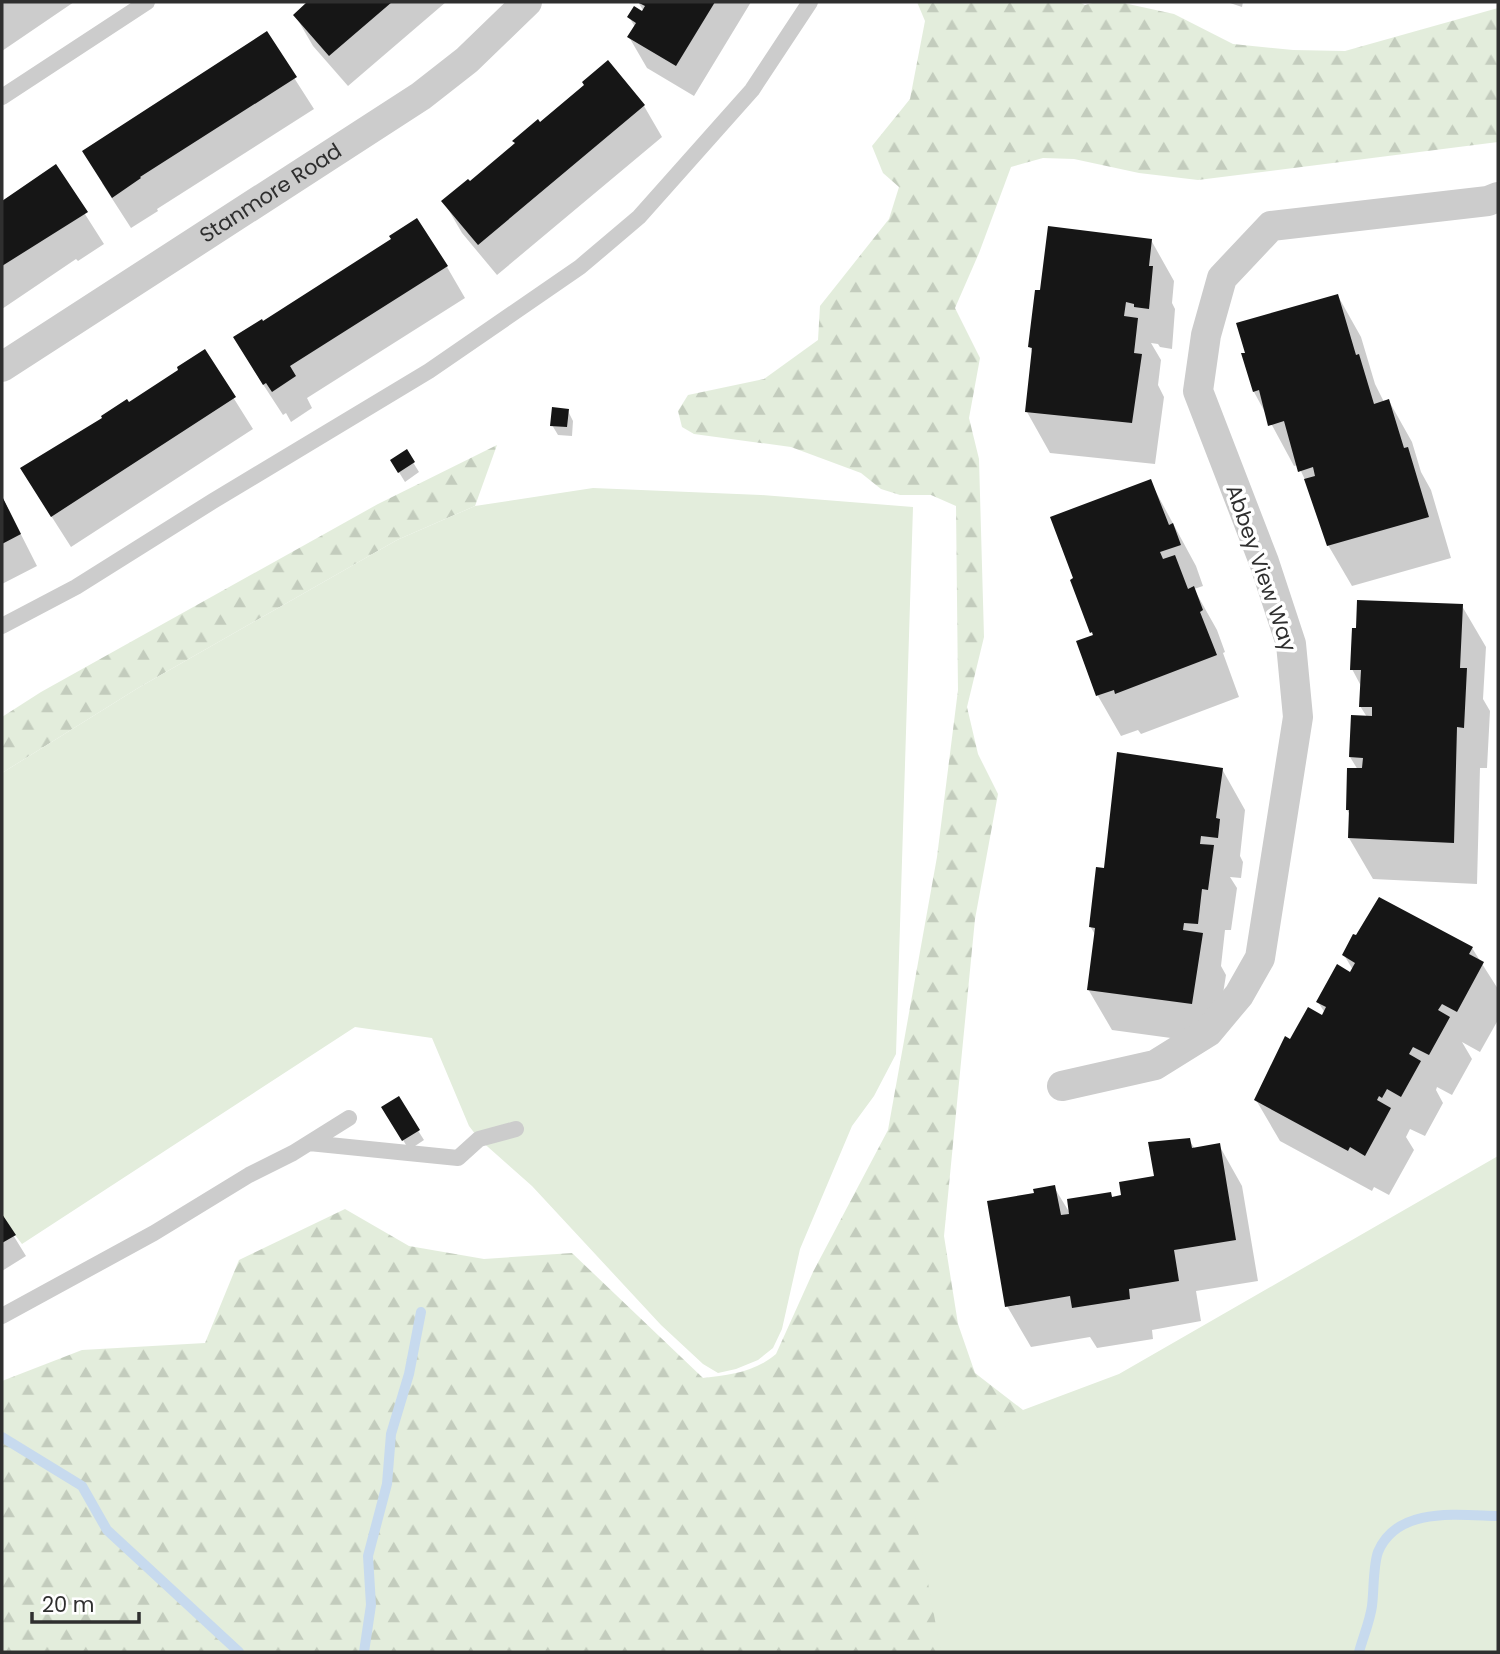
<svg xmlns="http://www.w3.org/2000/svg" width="1500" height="1654" viewBox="0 0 1500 1654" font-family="Poppins,sans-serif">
<defs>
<pattern id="forest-firs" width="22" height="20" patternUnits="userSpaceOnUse" patternTransform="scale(1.75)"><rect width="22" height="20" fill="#e3eddc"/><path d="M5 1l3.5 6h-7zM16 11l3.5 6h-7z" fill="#c3ccbd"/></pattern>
</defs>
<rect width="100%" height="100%" fill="#fff"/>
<path fill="url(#forest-firs)" d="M917 2H1079L1085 5 1096 2H1119L1174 14 1233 44 1293 50 1345 51 1498 8V142L1198 180 1139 173 1074 159 1043 158 1011 167 979 253 955 308 980 358 969 418 979 459 984 637 967 707 978 754 998 794 975 919 944 1236 958 1324 975 1373 1023 1410 1498 1652H2V1381L82 1350 205 1343 239 1260 345 1209 409 1246 484 1259 572 1253 703 1378C730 1375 755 1372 776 1354L813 1272 888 1130 937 857 958 690 956 506 931 495H900L881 489 861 473 791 447 694 434 682 427 678 411 688 395 764 379 818 340 820 306 889 219 899 187 883 173 872 146 910 99 925 21Z
M497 445 475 506 397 540 138 688 2 773V717L41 692 378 504Z"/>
<path fill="#e3eddc" d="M593 488 761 495 913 507 896 1054 874 1096 852 1126 800 1249 782 1329 773 1348 758 1360 736 1369 718 1373 703 1364 661 1325 532 1186 479 1139 469 1126 432 1038 355 1027 22 1244 15 1235 2 1243V773L138 688 397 540 475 506Z
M1498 1156V1652H941L914 1509 1023 1410 1119 1374Z"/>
<path fill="#0003" d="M2 2H74L2 51Z
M310 2H446L348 86 313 46 295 15Z
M638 2H751L694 96 647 68 629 37 635 27 629 17 646 15Z
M1227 2H1243L1242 7Z
M266 34 314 109 157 209 158 211 131 228 102 183Z
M586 85 644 106 662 137 497 275 462 233 444 202 470 184Z
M55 167 104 244 78 261 76 259 2 309V203Z
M1151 240 1174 281 1172 303 1175 309 1172 349 1160 347 1158 344 1151 343 1161 360 1158 385 1164 397 1155 464 1050 453 1027 412 1033 354 1030 347Z
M447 267 465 298 307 398 312 408 291 422 286 413 283 415 253 369 263 323Z
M1338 296 1361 337 1375 384 1384 402 1389 401 1412 442 1421 472 1431 490 1451 558 1352 586 1328 545 1308 486 1298 465 1294 466 1254 392 1244 355Z
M204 351 253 429 71 547 41 500 128 404 181 371Z
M568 411 573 421 572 436 558 435 552 425Z
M406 451 419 472 405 482 392 461Z
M1150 481 1196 566 1203 586 1194 589 1217 630 1225 652 1223 653 1239 697 1141 734 1138 730 1121 736 1098 696 1078 642 1094 637 1091 632Z
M2 497 37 566 2 584Z
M1462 606 1486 647 1483 699 1490 711 1487 768H1480L1477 884 1373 879 1349 838 1350 815 1347 810 1358 770 1350 757 1367 717 1360 706 1361 686 1352 669Z
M1222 769 1245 810 1240 856 1243 862 1241 878 1230 877 1237 888 1231 930H1225L1221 966 1226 975 1215 1044 1112 1030 1088 989 1096 936 1090 926 1105 870Z
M1472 948 1498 989V1020L1480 1052 1462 1042 1472 1059 1452 1095 1437 1087 1436 1090 1443 1103 1425 1136 1410 1129 1406 1137 1414 1150 1389 1195 1374 1187 1372 1191 1280 1141 1256 1100 1291 1041 1322 1017 1325 1013 1318 1002 1351 974 1353 970 1344 955Z
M398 1099 424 1140 409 1150 384 1108Z
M1189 1140 1195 1149 1219 1145 1242 1186 1258 1281 1196 1291 1201 1321 1152 1330 1153 1339 1097 1348 1090 1337 1031 1347 1007 1306 1036 1194 1054 1187 1071 1215 1110 1194 1113 1199 1123 1197 1156 1177Z
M2 1217 26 1256 2 1271Z"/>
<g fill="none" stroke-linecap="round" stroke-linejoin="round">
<path stroke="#c7daee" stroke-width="10" d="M2 1437 82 1486 107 1530 239 1652
M364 1652 371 1605 368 1556 387 1484 391 1434 409 1374 421 1312
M1359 1652C1363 1637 1370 1621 1372 1606 1374 1591 1373 1566 1378 1552 1397 1506 1458 1515 1498 1516"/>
</g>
<path fill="#161616" d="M307 2H392L329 56 293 15Z
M637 2H715L676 66 627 37 636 23 627 17 634 6 642 11 645 6Z
M267 31 297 77 140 177 141 178 112 198 82 151Z
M608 60 645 105 478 245 441 201 468 179 470 181 515 143 512 141 538 119 540 122 584 85 582 82Z
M56 164 88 212 2 266V201Z
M417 218 448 266 290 366 296 376 272 392 266 383 263 385 233 337 262 319 263 321 391 239 389 236Z
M1048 226 1152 239 1149 266H1153L1149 309 1134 307V304L1126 302 1124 316 1138 318 1134 353 1142 354 1132 423 1025 412 1032 348 1028 347 1035 290H1040Z
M1338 294 1356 355 1359 354 1374 404 1389 399 1404 448 1408 447 1429 517 1327 546 1304 479 1315 476 1313 467 1298 472 1284 421 1268 426 1259 390 1253 392 1241 353H1245L1236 323Z
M205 349 236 397 51 517 20 468 102 418 101 416 127 399 129 402 178 370 177 367Z
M552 407 569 409 567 427 550 426Z
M407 449 415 462 398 473 390 460Z
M1151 479 1169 525 1173 523 1181 545 1160 552 1163 559 1175 555 1188 589 1194 586 1203 610 1200 612 1217 655 1115 694 1114 690 1096 696 1076 641 1093 635 1092 632 1090 633 1070 580 1073 578 1050 517Z
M2 496 21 534 2 544Z
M1357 600 1463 604 1460 668H1467L1464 728 1457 727 1454 843 1348 838 1349 810H1346L1347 768H1362L1363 758 1349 757 1351 715 1372 716V707H1359L1361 670H1350L1352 628H1356Z
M1117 752 1223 768 1216 818 1220 819 1218 838 1201 836 1200 844 1214 845 1208 890 1202 889 1198 924 1184 923 1183 930 1203 933 1192 1004 1087 990 1095 928 1089 927 1096 867 1104 868Z
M1379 897 1473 947 1469 954 1484 962 1457 1012 1442 1004 1438 1010 1450 1017 1429 1055 1413 1047 1409 1054 1421 1061 1401 1097 1387 1089 1382 1098 1379 1096 1377 1100 1391 1108 1365 1156 1350 1147 1348 1151 1254 1100 1285 1036 1290 1039 1308 1007 1322 1015 1326 1007 1316 1002 1337 964 1350 972 1355 963 1342 955 1353 934 1356 935Z
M399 1096 420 1130 402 1141 381 1107Z
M1190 1138 1192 1148 1220 1143 1236 1240 1174 1250 1179 1281 1129 1289 1130 1299 1072 1308 1070 1296 1005 1307 987 1201 1034 1193 1033 1189 1055 1185 1061 1215 1069 1214 1067 1199 1111 1192 1112 1197 1121 1195 1119 1182 1154 1176 1148 1142Z
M2 1214 16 1235 2 1243Z"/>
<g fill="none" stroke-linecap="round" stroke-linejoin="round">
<path stroke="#ccc" stroke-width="16" d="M2 97 147 2
M2 626 76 587 213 501 429 371 580 267 639 217 752 90 810 2
M309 1143 458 1158 479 1139 516 1129
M2 1316 154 1233 249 1175 293 1153 349 1118"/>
<g stroke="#ccc" stroke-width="30">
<path id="s1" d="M2 367 421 96 467 60 527 2"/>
<path d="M1062 1086 1155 1065 1208 1032 1239 995 1260 958 1298 717 1291 644 1264 562 1198 391 1206 335 1222 278 1271 226 1488 201 1498 197"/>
</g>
</g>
<g text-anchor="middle" stroke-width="7" stroke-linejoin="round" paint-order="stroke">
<g font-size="21" fill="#2f2f2f" stroke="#fff">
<text dy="7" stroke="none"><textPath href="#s1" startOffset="320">Stanmore Road</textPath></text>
<text transform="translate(1261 568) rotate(71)" y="7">Abbey View Way</text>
</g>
</g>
<rect width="1500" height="1654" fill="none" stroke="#2f2f2f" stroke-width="7"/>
<path d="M32 1612v10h107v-10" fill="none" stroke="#2f2f2f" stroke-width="3.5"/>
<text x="42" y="1612" font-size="21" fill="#2f2f2f" stroke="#ffffff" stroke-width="5" paint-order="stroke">20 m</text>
</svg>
